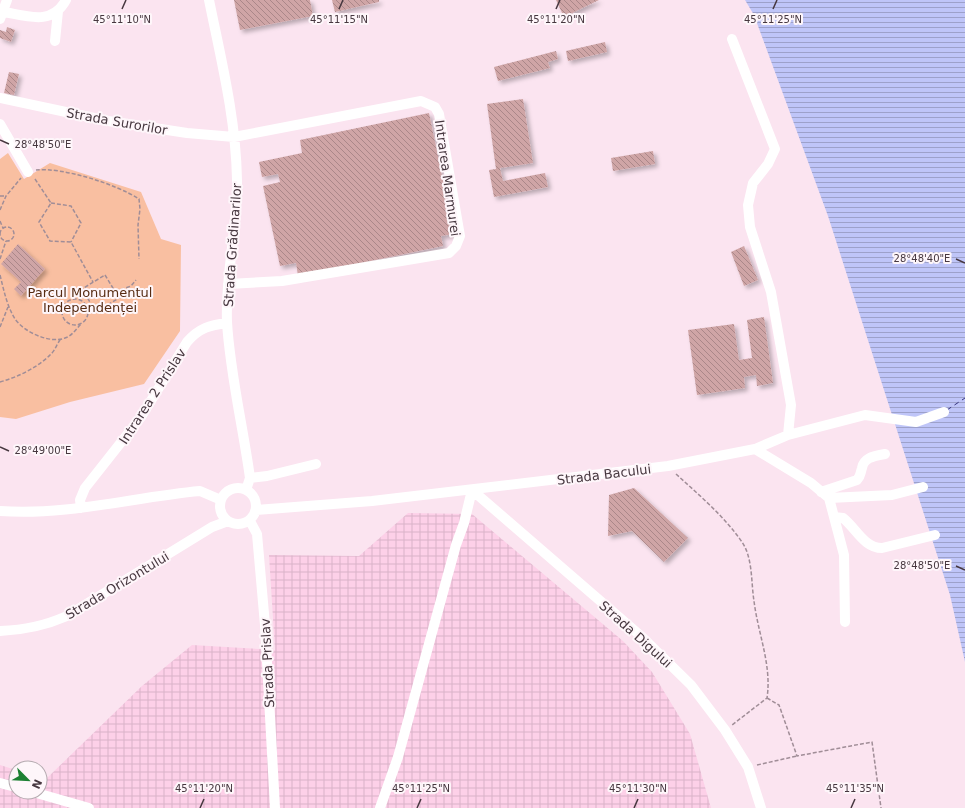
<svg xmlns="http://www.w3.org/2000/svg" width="965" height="808" viewBox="0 0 965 808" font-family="'DejaVu Sans',sans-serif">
<defs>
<pattern id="industrial-grid" width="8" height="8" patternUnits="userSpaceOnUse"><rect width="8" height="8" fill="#fdd0e8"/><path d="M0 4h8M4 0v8" fill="none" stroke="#dab3c8"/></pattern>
<pattern id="water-rules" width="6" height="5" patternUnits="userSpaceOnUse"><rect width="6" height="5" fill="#bfc5f8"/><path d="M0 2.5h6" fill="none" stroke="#9da1ca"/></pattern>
<pattern id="building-back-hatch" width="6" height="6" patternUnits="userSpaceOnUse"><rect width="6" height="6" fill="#cfa5a6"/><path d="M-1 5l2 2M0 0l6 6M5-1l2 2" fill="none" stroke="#aa8789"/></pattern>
<filter id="shadow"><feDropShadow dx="3" dy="3" stdDeviation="2" flood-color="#0004"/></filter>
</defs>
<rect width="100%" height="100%" fill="#fbe4f0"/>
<path fill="url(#industrial-grid)" d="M408 513 472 514 623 641 652 672 690 734 711 808H0V765L16 770V792H40V778L46 779 142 686 192 645 275 650 269 555 359 556Z"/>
<path fill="#f9bfa1" d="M8 153 24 179 50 163 141 192 161 239 181 245 180 331 144 384 70 402 16 419 0 417V159Z"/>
<path fill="url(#water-rules)" d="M745 0H965V662L950 595 828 216 754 15Z"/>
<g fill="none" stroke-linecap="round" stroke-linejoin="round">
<path stroke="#383781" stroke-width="1" stroke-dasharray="5 4" stroke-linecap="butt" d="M947 410 965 398"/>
</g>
<path fill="url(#building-back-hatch)" filter="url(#shadow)" d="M234 0H310L313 16 240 30Z
M332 0H379V2L335 12Z
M556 0H599L564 17Z
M7 27 15 30 11 42 0 38V30L6 32Z
M605 42 607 52 568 61 566 51Z
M556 51 558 59 548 62 550 68 498 81 494 67Z
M9 72 19 74 14 95 4 93Z
M523 99 533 163 500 168 503 181 545 173 548 187 494 197 489 170 496 169 487 104Z
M429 113 454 234 441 236 443 246 298 276 296 263 280 266 263 186 280 182 278 174 262 177 259 162 302 153 300 140Z
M653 151 655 164 613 171 611 158Z
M18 244 45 269 21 296 14 289 21 282 1 264Z
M744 246 758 280 744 286 731 252Z
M764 317 773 383 757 386 756 375 744 377 745 388 697 395 688 330 734 324 739 360 752 358 747 320Z
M634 488 688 538 664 562 632 531 608 536 609 495Z"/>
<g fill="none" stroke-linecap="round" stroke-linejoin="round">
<path stroke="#a08d97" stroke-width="1.5" stroke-dasharray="4 2" stroke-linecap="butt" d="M36 170C62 167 116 184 139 199L140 209 138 225 139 259
M35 179 51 203 39 222 50 241 71 242 93 282
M0 196H6
M51 203 71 206 81 223 71 242
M0 210 6 196 21 178
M0 221 3 228
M0 234a7 7 0 1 1 14 0a7 7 0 1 1-14 0Z
M0 259 6 241
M0 275C4 291 7 306 15 319 24 332 50 344 65 338 72 336 76 329 81 324
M105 275 119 298 96 312 82 289Z
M115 292 131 286 136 280
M62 312a13 13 0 1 1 26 0a13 13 0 1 1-26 0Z
M0 327 8 307
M0 382C18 377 39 367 52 353 55 350 57 344 60 340
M676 474C699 495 724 516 742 542 753 558 751 583 754 601 758 634 772 665 767 698L732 725
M767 698 779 705 797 756 872 742 881 808
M757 765 797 756"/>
<path stroke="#fff" stroke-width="10" d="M209 0C221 59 236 119 237 180 238 227 225 274 227 322 230 374 243 426 250 478L246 490
M4 12C27 16 52 26 66 0
M0 19 7 0
M732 39 775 149 768 164 753 183 748 205 750 227 771 292 791 405 788 435
M55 41 58 11
M0 98 108 121 187 133 234 137 421 101 435 107 439 114 460 236 456 246 449 253 282 281 228 284
M0 124 28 172
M755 449 811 483 829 498 844 555 845 622
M250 478 267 476 316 464
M220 506a18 18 0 1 1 36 0a18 18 0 1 1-36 0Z
M472 490 642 637 691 685 725 730 748 767 761 808
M821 492 857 480C861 476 860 474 862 468 864 457 875 456 885 454
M829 498 892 495 923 487
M81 508 80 500 85 488 141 417 187 342C199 328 210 325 227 323
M256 510 372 501 668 466 755 449 788 435 865 415 916 422 944 412
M0 511C67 516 134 497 200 491L221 500
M834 517 843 518C856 528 864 548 882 548L935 535
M250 521 257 534 265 625 275 808
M0 631C25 630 44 626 67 616L212 527 228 521
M0 783 16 787
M33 792 89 808
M380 808 398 757 456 545 464 523 472 490"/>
</g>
<path fill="none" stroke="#46373f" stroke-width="1.5" d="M122 9 126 0M339 9 343 0M556 9 560 0M773 9 777 0M0 140 9 144M956 259 965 263M0 447 9 451M956 566 965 570M200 808 204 799M417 808 421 799M634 808 638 799M851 808 855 799"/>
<g text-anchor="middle" stroke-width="4" stroke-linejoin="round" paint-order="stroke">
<g font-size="13" fill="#46373f" stroke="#fef6fa">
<text transform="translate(117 121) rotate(10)" y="5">Strada Surorilor</text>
<text transform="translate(448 178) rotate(82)" y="5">Intrarea Marmurei</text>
<text transform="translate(232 245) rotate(-86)" y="5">Strada Grădinarilor</text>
<text transform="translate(152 396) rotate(-57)" y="5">Intrarea 2 Prislav</text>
<text transform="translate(604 474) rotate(-7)" y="5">Strada Bacului</text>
<text transform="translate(117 585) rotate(-31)" y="5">Strada Orizontului</text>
<text transform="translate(636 634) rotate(42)" y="5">Strada Digului</text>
<text transform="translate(267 663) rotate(-93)" y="5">Strada Prislav</text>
</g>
<g font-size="13" fill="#572c13" stroke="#fef6fa">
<text x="90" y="297">Parcul Monumentul<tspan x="90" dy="15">Independenței</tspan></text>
</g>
</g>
<g font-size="10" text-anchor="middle" fill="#46373f" stroke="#fef6fa" stroke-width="4" stroke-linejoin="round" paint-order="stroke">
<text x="122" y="23">45°11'10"N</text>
<text x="339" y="23">45°11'15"N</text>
<text x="556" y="23">45°11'20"N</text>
<text x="773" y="23">45°11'25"N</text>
<text x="43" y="148">28°48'50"E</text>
<text x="922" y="262">28°48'40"E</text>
<text x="43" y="454">28°49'00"E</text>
<text x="922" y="569">28°48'50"E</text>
<text x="204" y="792">45°11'20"N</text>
<text x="421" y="792">45°11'25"N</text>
<text x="638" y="792">45°11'30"N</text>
<text x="855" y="792">45°11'35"N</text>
</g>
<g transform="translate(28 780) rotate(114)"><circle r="19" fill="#fef6fa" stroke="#b4aaaf"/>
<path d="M0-3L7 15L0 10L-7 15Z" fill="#1d8033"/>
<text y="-6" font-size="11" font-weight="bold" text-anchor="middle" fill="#46373f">N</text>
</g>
</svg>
